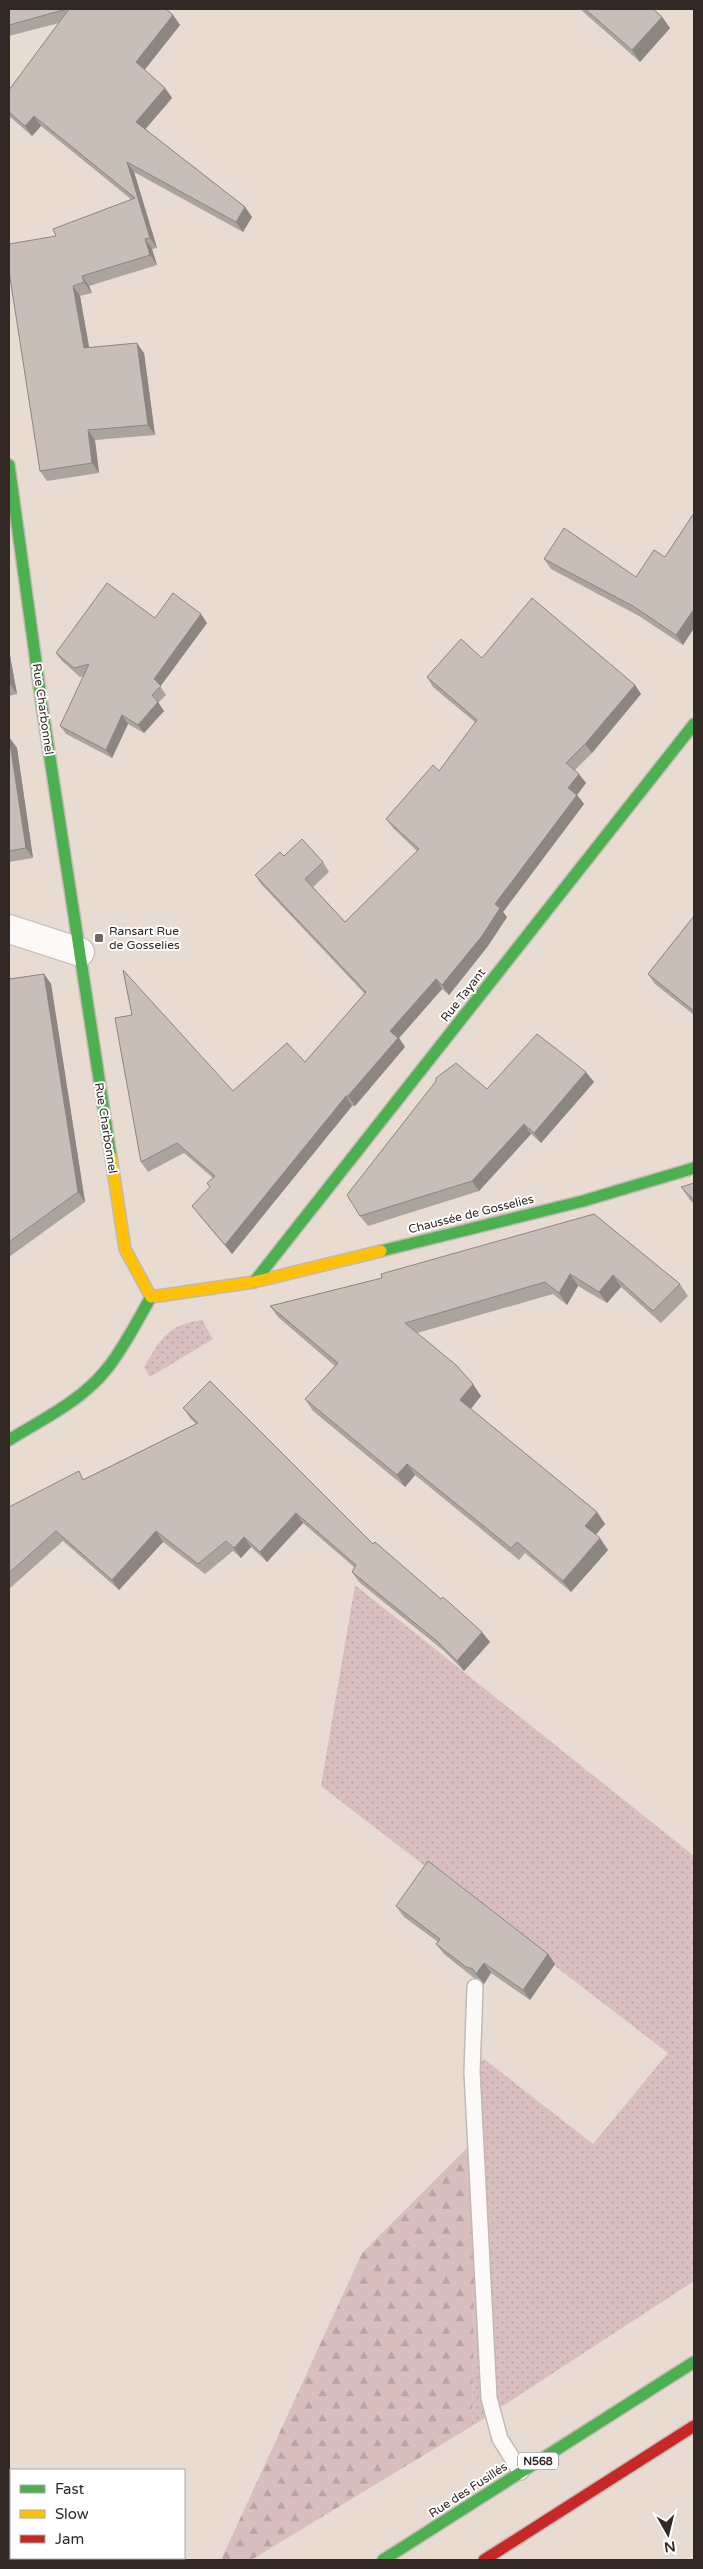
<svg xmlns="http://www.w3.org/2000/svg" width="703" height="2569" viewBox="0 0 703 2569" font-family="'Varela Round',sans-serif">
<defs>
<pattern id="grass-dots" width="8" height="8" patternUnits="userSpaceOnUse" patternTransform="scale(1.25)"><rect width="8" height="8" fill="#d9bebe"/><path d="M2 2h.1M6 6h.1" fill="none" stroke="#bba3a3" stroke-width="1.8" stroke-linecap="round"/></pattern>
<pattern id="forest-firs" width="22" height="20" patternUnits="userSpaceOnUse" patternTransform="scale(1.25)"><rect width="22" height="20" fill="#d9bebe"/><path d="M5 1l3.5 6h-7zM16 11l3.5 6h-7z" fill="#bba3a3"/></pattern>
</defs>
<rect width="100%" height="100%" fill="#e8dbd2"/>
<path fill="url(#grass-dots)" d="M202 1320 213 1339 150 1377 144 1367C161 1339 167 1325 202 1320Z
M355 1585 694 1856V2281L472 2426 476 2156 472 2072 484 2059 593 2144 668 2053 321 1786Z"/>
<path fill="url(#forest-firs)" d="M476 2139 472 2426 251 2560H221L362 2253Z"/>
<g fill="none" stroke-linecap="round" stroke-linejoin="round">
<defs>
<path id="lane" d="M475 1987 472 2072 489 2398 500 2439 521 2472"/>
<path id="street" d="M9 929 80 952"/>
<path id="fast" d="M9 465 42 706 111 1157
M381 1251 583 1201 694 1168
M254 1282 694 724
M9 1440C43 1419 81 1401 106 1370 124 1348 137 1321 151 1297
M383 2560 694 2362"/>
<path id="slow" d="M111 1157 125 1249 151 1297
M151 1297 254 1282 381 1251"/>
<path id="jam" d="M484 2560 694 2426"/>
</defs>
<use href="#lane" stroke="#c3b9b2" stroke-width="18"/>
<use href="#street" stroke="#c3b9b2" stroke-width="30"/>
<use href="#fast" stroke="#c3b9b2" stroke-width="14"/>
<use href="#slow" stroke="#c3b9b2" stroke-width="14"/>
<use href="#jam" stroke="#c3b9b2" stroke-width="14"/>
<use href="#lane" stroke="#fcfaf8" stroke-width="15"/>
<use href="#street" stroke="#fcfaf8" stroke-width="28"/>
<use href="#fast" stroke="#4caf50" stroke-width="11"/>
<use href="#slow" stroke="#ffc107" stroke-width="11"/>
<use href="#jam" stroke="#c62828" stroke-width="11"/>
</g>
<path fill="#aba49d" d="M9 9H166L173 15 180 25 144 70 165 88 172 98 145 129 245 207 252 217 243 232 134 172 157 248 152 249 157 265 89 286 92 293 80 296 89 347 144 353 155 435 95 440 99 473 47 481 40 471 56 236 132 200 41 126 32 136 9 116V90L59 23 9 36Z
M580 9H653L662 17 670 28 640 62Z
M694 513V628L683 645 639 616 551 569 544 559 636 577 665 557Z
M155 618 207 623 160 686 166 695 158 703 164 711 144 733 128 724 112 758 66 734 60 726 84 676 80 677 62 661 56 653Z
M9 650 17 694 9 696Z
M482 658 635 685 641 694 592 753 575 770 586 783 577 795 584 804 503 912 507 917 488 946 449 995 442 989 399 1038 405 1047 355 1106H352L232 1254 199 1215 192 1206 210 1188 207 1183 213 1178 184 1153 148 1172 141 1162 233 1091 305 1062 365 994 261 884 255 875 284 856 323 862 329 872 313 887 345 922 417 851 393 828 386 819 439 771 476 723 433 687 427 677Z
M9 737 17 748 33 858 9 862Z
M694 916V1015L655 984 648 974Z
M44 974 51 984 85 1202 9 1257V979Z
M436 1081 487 1089 594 1082 541 1143 531 1134 479 1191 368 1226 360 1216Z
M694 1183V1204L690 1200 681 1187Z
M594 1214 680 1284 688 1296 661 1323 621 1287 607 1303 578 1286 567 1305 553 1294 417 1333 481 1396 471 1409 597 1512 605 1524 596 1535 608 1550 571 1592 525 1553 519 1560 415 1475 405 1487 313 1411 305 1399 335 1366 278 1317 270 1306 382 1278Z
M183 1408 373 1544 490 1642 464 1671 444 1651 359 1582 352 1572 354 1567 303 1523 267 1562 251 1547 241 1558 233 1551 205 1574 163 1542 119 1590 63 1541 9 1589V1507L84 1479 196 1424 190 1418Z
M396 1906 548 1954 555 1964 530 2000 491 1973 484 1984 480 1979 474 1978 444 1954 436 1944 438 1942 404 1917Z"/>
<path fill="#8b8680" d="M173 15 180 25 143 72 136 62Z
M662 17 670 28 640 62 632 50Z
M165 88 172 98 143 132 136 122Z
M34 116 41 126 32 136 25 126Z
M127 162 134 172 157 248 150 238Z
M245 207 252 217 243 232 236 222Z
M145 239 152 249 157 265 150 255Z
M82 276 89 286 92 293 84 282Z
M73 286 80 296 91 358 84 348Z
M137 343 144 353 155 435 148 425Z
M88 430 95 440 99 473 92 463Z
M694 609V628L683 645 676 635Z
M201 614 207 623 160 687 154 679Z
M9 650 17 694 10 684 9 676Z
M635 685 641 694 592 753 585 744Z
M158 702 164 711 144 733 138 725Z
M122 715 128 724 112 758 106 750Z
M9 737 17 748 33 858 26 848Z
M579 774 586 783 577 795 584 804 503 912 507 917 488 946 449 995 442 985 495 904 568 788Z
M44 974 51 984 85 1202 78 1192Z
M436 979 442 989 399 1038 405 1047 355 1106 348 1096 390 1031Z
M586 1072 594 1082 541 1143 534 1133Z
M346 1096 352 1106 232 1254 225 1245Z
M524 1124 531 1134 479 1191 472 1181Z
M570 1274 578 1286 567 1305 559 1293Z
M613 1275 621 1287 607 1303 599 1292Z
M473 1384 481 1396 468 1412 460 1400Z
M407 1464 415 1475 405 1487 397 1475Z
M597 1512 605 1524 593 1537 585 1526Z
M296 1513 303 1523 267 1562 260 1552Z
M156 1531 163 1542 119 1590 112 1580Z
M244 1537 251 1547 241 1558 234 1548Z
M600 1538 608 1550 571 1592 563 1581Z
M482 1632 490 1642 464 1671 457 1661Z
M548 1954 555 1964 530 2000 523 1990Z
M484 1963 491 1973 484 1984 476 1974Z"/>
<path fill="#c7bfb7" stroke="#8b8680" d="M9 9H67L9 25Z
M69 9H166L173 15 136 62 165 88 136 122 245 207 236 222 127 162 150 238 145 239 150 255 82 276 84 282 73 286 84 348 137 343 148 425 88 430 92 463 40 471 9 271V244L56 236 53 229 135 198 34 116 25 126 9 112V90Z
M585 9H653L662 17 632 50Z
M694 513V609L676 635 633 606 544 559 564 528 636 577 654 550 665 557Z
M107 583 155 618 173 593 201 614 154 679 161 686 152 695 158 702 138 725 122 715 106 750 60 726 89 664 74 668 56 653Z
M532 598 635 685 585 744 566 763 579 774 568 788 577 795 495 904 500 908 482 936 442 985 436 979 390 1031 398 1038 348 1096H346L225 1245 192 1206 210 1187 207 1183 215 1176 177 1143 141 1162 115 1018 132 1015 123 970 233 1091 287 1043 305 1062 366 992 255 875 280 852 284 856 302 839 323 862 305 879 345 922 419 849 386 819 433 765 439 771 477 720 427 677 461 639 482 658Z
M9 737 26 848 9 851Z
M694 916V1011L648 974Z
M44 974 78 1192 9 1242V979Z
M537 1034 586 1072 534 1133 524 1124 472 1181 360 1216 347 1195 436 1081V1078L456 1063 487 1089Z
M694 1183V1200L681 1187Z
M594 1214 680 1284 653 1311 613 1275 599 1292 570 1274 559 1293 545 1282 405 1323 456 1365 473 1384 460 1400 597 1512 585 1526 600 1538 563 1581 517 1542 511 1548 407 1464 397 1475 305 1399 338 1363 270 1306 382 1278 381 1274Z
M210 1381 373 1544 375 1542 441 1599 443 1597 482 1632 457 1661 437 1641 352 1572 356 1565 296 1513 260 1552 244 1537 234 1548 226 1541 198 1564 156 1531 112 1580 56 1531 9 1573V1507L79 1471 83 1480 198 1423 183 1408Z
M428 1861 548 1954 523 1990 484 1963 476 1974 473 1969 466 1967 436 1944 440 1939 396 1906Z"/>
<rect fill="#726761" stroke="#fff" stroke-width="2" x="94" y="933" width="10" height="10" rx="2.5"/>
<g text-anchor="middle" stroke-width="4" stroke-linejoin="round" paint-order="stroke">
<rect fill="#fff" stroke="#706966" stroke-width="1" x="518" y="2452.5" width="40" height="17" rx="4"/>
<g font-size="11" font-weight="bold" fill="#322924">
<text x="538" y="2465">N568</text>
</g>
<g font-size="12" fill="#322924" stroke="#fff">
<text transform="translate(43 709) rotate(82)" y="4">Rue Charbonnel</text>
<text transform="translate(463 995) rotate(-52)" y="4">Rue Tayant</text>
<text transform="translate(106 1128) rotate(81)" y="4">Rue Charbonnel</text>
<text transform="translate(471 1214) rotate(-14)" y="4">Chaussée de Gosselies</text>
<text transform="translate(468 2490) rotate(-33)" y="4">Rue des Fusillés</text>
</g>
<g font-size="12" fill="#322924" stroke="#fff" text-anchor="start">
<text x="109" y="935">Ransart Rue<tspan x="109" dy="14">de Gosselies</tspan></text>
</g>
</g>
<rect width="703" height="2569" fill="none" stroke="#322924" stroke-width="20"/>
<rect x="10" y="2469" width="175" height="90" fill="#ffffff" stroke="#ada9a7"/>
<rect x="20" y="2485" width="25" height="8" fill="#4caf50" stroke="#ada9a7"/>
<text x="55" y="2494" font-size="15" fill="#322924">Fast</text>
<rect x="20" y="2510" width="25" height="8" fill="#ffc107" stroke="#ada9a7"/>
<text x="55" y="2519" font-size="15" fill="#322924">Slow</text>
<rect x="20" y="2535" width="25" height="8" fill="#c62828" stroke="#ada9a7"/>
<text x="55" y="2544" font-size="15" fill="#322924">Jam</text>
<g transform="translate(668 2534) rotate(172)" stroke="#ffffff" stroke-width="4" paint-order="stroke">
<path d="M0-4L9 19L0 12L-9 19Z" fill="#322924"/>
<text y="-8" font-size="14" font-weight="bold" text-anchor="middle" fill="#322924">N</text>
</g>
</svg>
